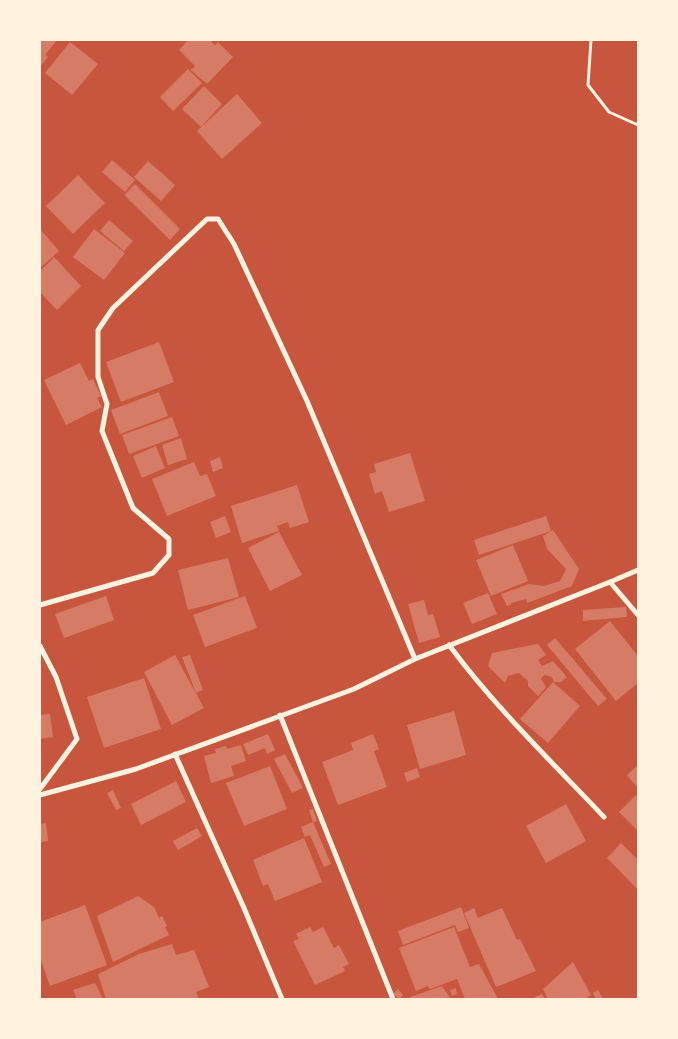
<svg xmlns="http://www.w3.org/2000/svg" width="678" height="1039" viewBox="0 0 678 1039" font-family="Cabin,sans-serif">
<rect width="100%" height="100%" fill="#c8553d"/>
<path fill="#d67c66" d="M40 40H57L45 55 48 57 40 67Z
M188 40H210L215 45 218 42 233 57 207 84 191 70 195 66 179 50Z
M70 42 98 64 72 95 45 73Z
M188 69 202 83 173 111 160 97Z
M204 86 222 104 201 127 182 109Z
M237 94 262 123 222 159 197 131Z
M112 160 135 180 125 192 102 172Z
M148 161 175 185 161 201 134 177Z
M78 175 105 203 73 234 46 206Z
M135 184 180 229 170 240 124 195Z
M109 220 133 241 124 251 100 231Z
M40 229 59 251 40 268Z
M94 229 125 253 104 280 73 257Z
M54 257 81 286 57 310 40 292V271Z
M159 342 174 382 121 402 106 362Z
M80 363 89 381 93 379 101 396 97 398 102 407 66 425 44 380Z
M159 392 168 416 120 434 111 410Z
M172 417 179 436 129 454 122 435Z
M181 438 187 459 168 465 162 445Z
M156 446 165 468 142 478 133 456Z
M410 453 425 501 389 512 382 491 375 494 369 474 376 472 374 464Z
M220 457 223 468 213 472 210 461Z
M194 462 200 476 207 474 216 496 167 516 152 479Z
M297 485 309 522 290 528 288 522 277 526 279 531 242 543 231 506Z
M225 516 231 532 216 538 210 522Z
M546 516 551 531 479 555 474 540Z
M553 530 579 569 572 586 527 603 526 599 511 603V605L507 606 501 594 529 584 544 586 560 581 566 569 547 549 543 536Z
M279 532 302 575 270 591 248 548Z
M513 545 528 581 491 596 476 560Z
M228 558 239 597 188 610 178 570Z
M488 593 497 614 472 624 463 603Z
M106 596 114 620 64 638 55 614Z
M245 596 257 628 205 647 193 615Z
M424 600 428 615 433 614 440 637 419 643 408 604Z
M626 607 627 617 583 621V610Z
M610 621 638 656V683L616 701 575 649Z
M555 638 607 699 598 706 547 645Z
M538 644 546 655 538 660 542 666 553 661 567 677 561 682H554L552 677 545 675 543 676 541 679 546 687 538 696 528 686V681L519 673 508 676 505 683 488 666 492 653Z
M175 655 204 708 172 725 144 672Z
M190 655 203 690 196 693 182 657Z
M144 678 161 729 104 748 87 697Z
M553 682 580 706 548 743 520 719Z
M454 711 466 755 420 769 407 725Z
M50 714 53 737 40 739V715Z
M268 734 275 750 267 754 265 748 248 755 243 744Z
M373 734 379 749 374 751 387 787 338 805 322 762 353 750 351 743Z
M241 745 246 761 231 766 234 776 211 783 204 756 216 753 215 749 226 746 227 749Z
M285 754 303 788 292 793 274 759Z
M638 765V788L627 775Z
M270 766 287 809 244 826 226 783Z
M417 768 420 777 407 782 404 773Z
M176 781 186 802 141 825 131 804Z
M113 790 121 808 116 810 107 793Z
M636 795 638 797V831L619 812Z
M566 804 586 841 546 863 526 826Z
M313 809 317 821 313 822 309 810Z
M313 822 331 864 324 867 310 835 305 837 301 827Z
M46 823 48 841 40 842V824Z
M197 828 202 836 178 850 173 841Z
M304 838 322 882 275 901 268 884 263 886 253 860Z
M621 843 638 860V890L607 858Z
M138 896 154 907 159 918 162 916 167 926 165 927 169 935 113 962 97 916Z
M85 905 107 965 50 986 40 958V922Z
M461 907 469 928 458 932 455 925 403 945 398 931Z
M474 908 478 918 502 908 517 940 520 939 536 971 496 987 464 913Z
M310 927 313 932 323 927 334 948 339 945 349 964 343 967 345 971 315 985 293 941 299 939 296 934Z
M454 927 470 967 479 964 498 999H465L457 979 430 989 428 986 416 991 399 948Z
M172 944 176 955 194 950 209 987 196 992 199 999H106L98 974 139 954Z
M573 962 591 995 585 999H548L543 989Z
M95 983 103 999H77L73 990Z
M442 986 451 999H411L410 997Z
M456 988 457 994 452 996 450 990Z
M398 989 403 995 399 999 393 994Z
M598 990 603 999H596L593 993Z
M542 994 545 999H536L535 997Z"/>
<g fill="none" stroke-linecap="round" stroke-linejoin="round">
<path stroke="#fff3e0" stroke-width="3" d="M591 40 588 85 609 112 638 125"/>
<path stroke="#fff3e0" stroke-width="5" d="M610 582 638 615
M40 605 153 573 169 555V539L133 508 102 431 107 404 98 377V330L113 308 207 219H218L234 244 307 401 415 659
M449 645C495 707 551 761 604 817
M40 646 56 677 77 739 40 789
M280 715 393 999
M175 754 244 908 282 999
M40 795 136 769 354 689 415 659 610 582 638 570"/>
</g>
<rect width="678" height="1039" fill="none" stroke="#fff3e0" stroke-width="82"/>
</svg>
